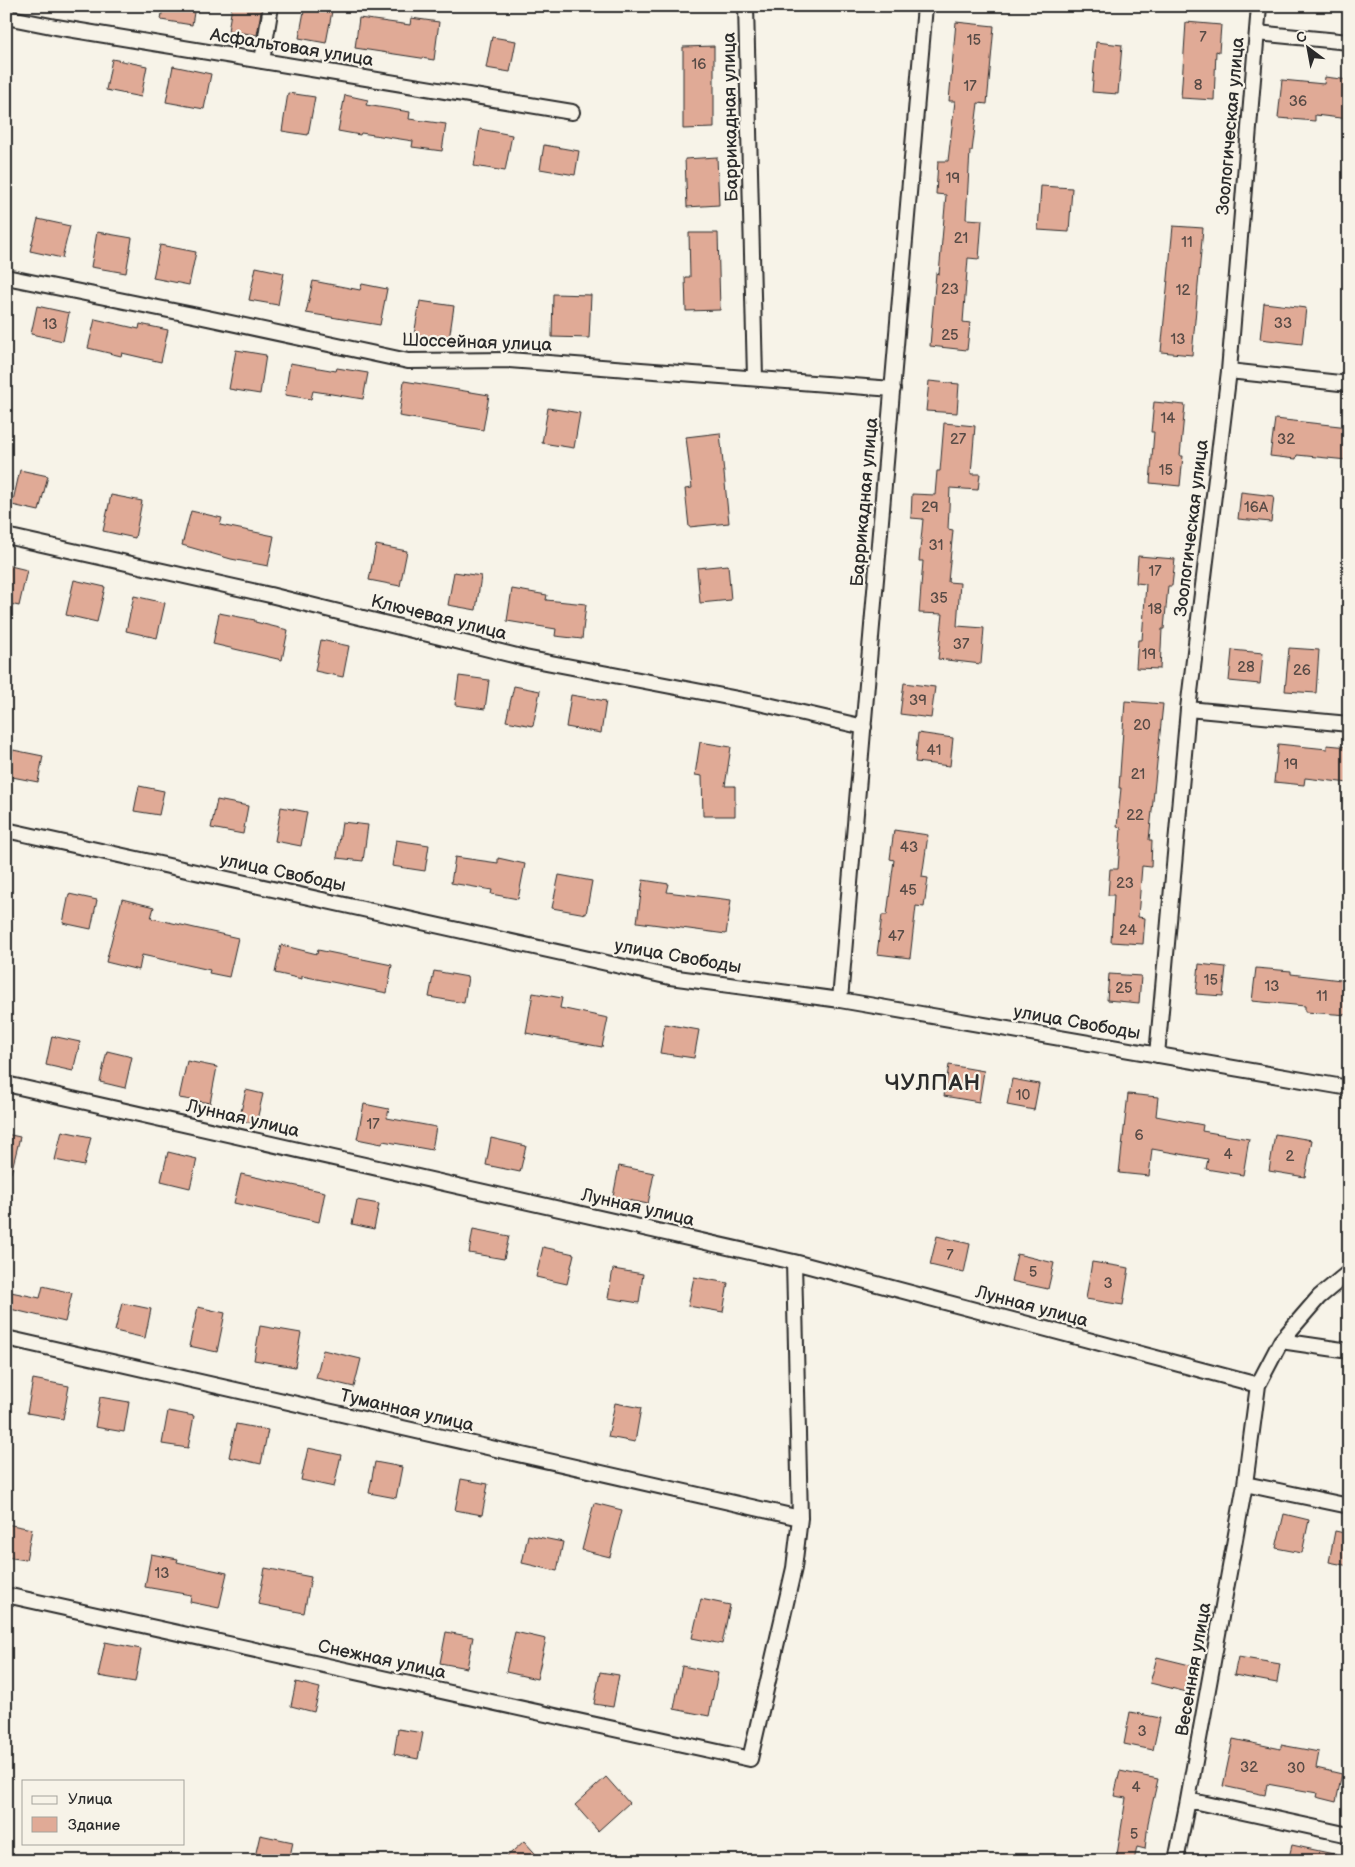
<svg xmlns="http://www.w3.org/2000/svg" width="1355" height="1867" viewBox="0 0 1355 1867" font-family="'Balsamiq Sans',sans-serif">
<rect width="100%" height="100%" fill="#f7f3e8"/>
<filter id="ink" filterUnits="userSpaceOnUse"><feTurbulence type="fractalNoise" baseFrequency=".02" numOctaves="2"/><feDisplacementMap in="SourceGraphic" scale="10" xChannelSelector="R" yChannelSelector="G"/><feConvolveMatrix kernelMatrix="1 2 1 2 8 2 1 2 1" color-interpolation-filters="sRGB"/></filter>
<g filter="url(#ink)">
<path fill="#e0aa96" stroke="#2b2b2b" d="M163 6H195L192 25 161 20Z
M232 6H262L257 35 228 31Z
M305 6H333L326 43 299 38Z
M359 18 410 25 411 18 439 22 434 60 355 48Z
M956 22 994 26 987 104 978 103 972 151H970L966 219 982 220 979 259 968 258 963 322 970 323 967 350 930 346 936 273 939 274 946 195 936 194 938 161H948L955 101H949Z
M1186 22 1221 25 1219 52 1216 51 1214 100 1181 98Z
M492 37 516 41 510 72 486 68Z
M1096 42 1122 45 1118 94 1092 92Z
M714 46V128L683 129V47Z
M112 59 147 66 141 97 106 90Z
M173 66 211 74 204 109 166 102Z
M1325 77 1349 80V119L1315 115V121L1278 118 1282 80 1324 84Z
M288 93 315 97 308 135 282 131Z
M345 95 368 100 366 105 410 112 409 119 446 124 442 151 412 147 413 141 361 133 360 135 338 131Z
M480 129 512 135 505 171 474 166Z
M544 145 579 151 575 175 540 169Z
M717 157 719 205 687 207 685 159Z
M1041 186 1072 188 1069 232 1038 230Z
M38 219 70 226 62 258 30 251Z
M1173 226 1203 228 1192 355 1161 352Z
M97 232 132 238 126 273 91 267Z
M689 233H718L720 310 686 311 685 277H690Z
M160 245 196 252 189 285 153 278Z
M256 267 284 273 278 305 249 300Z
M313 281 360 290 362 284 387 289 380 325 306 313Z
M553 294 591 295 589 338 552 337Z
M420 301 454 306 449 340 414 335Z
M1264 303 1306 308 1302 344 1260 339Z
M37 306 69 313 63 341 31 334Z
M95 319 139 329 140 324 168 330 161 362 122 353 121 356 88 348Z
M236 350 266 355 260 394 229 389Z
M290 363 336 371 337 368 368 373 363 399 313 391 311 399 285 395Z
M404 381 489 395 483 430 399 416Z
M929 381 959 384 957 413 926 411Z
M1154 402 1185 405 1180 456H1183L1180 486 1150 483 1154 432H1151Z
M548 408 580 413 574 448 542 443Z
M1275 419 1349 427 1347 460 1297 455 1296 459 1270 456Z
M944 423 975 426 971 474H980L978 490 950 488 948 529 953 530 948 582 960 583 957 626 984 628 981 664 938 659 943 614 919 613 923 561H919L923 519 911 518 912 494 935 495 937 471H940Z
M720 433 729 523 689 527 685 489 692 488 686 437Z
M20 470 48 476 39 511 12 505Z
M1241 492 1274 496 1271 522 1238 519Z
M111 495 142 501 135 538 103 531Z
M191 511 222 518 220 525 274 536 268 566 231 559 182 545Z
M376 545 407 551 400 586 369 580Z
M1138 556 1175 559 1172 586H1168L1164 629H1162L1160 669 1136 668 1138 640H1142L1146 584 1136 583Z
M6 565 27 570 19 606 6 603Z
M728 565 731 600 700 603 697 568Z
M454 572 481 576 476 610 448 605Z
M74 580 105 587 97 622 66 615Z
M512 589 547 595 546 600 586 604 582 639 555 636 556 629 507 621Z
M134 596 165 603 157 638 126 631Z
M219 613 255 620V622L288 630 282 660 213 644Z
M321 640 349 646 343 677 315 671Z
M1289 648 1319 650 1316 693 1285 691Z
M1232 650 1263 653 1260 684 1229 681Z
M459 676 489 680 485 709 455 705Z
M904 683 935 687 931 718 900 714Z
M514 686 540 691 533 726 506 721Z
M571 695 606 701 601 733 566 727Z
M1125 701 1163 704 1149 840H1152L1151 867 1142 866 1138 917 1145 918 1143 944 1111 942 1114 895H1108L1110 869H1118L1121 828 1117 827 1121 788H1119Z
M918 733 953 738 950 766 915 762Z
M700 742 731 747 725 786H735V816H703L702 776 695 775Z
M1278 744 1327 749V745L1349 747V783L1305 778 1304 785 1274 782Z
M13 750 43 756 38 782 7 776Z
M139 786 164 791 159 815 134 811Z
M217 800 248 806 243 834 211 828Z
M281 807 307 812 301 846 275 841Z
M342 822 368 825 363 861 337 858Z
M894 830 928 835 922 877 928 878 924 907 916 906 910 958 877 954 882 915H887L894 860 890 859Z
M396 840 429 845 425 871 392 866Z
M455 857 498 863V858L525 864 518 899 491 894 492 890 451 883Z
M559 875 592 881 586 914 552 908Z
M643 880 669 884 667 892 731 900 726 934 637 922Z
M69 894 97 900 91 929 63 923Z
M122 899 154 907 151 918 238 938 229 977 209 973 210 970 142 955 139 970 106 962Z
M281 945 317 954 318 950 392 965 387 993 302 976V979L275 973Z
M1199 964 1226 967 1223 996 1196 994Z
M1256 968 1291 971V974L1349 981V1015L1305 1012V1006L1252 1001Z
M434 971 468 977 464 1003 429 997Z
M1109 974 1141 976 1139 1003 1107 1000Z
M533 993 562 998 560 1008 608 1018 602 1047 526 1033Z
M665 1024 699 1030 694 1058 660 1053Z
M52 1036 80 1042 73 1071 46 1065Z
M107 1051 132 1057 125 1088 100 1082Z
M187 1061 217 1067 210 1103 179 1098Z
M949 1065 984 1071 979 1102 944 1096Z
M1012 1079 1039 1084 1034 1110 1007 1105Z
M246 1090 263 1094 256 1124 239 1120Z
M1128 1094 1158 1097 1156 1116 1203 1125 1202 1131 1249 1139 1243 1175 1206 1169 1208 1159 1152 1149 1149 1176 1119 1173Z
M364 1104 389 1109 387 1118 436 1127 432 1150 383 1141 382 1144 357 1139Z
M62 1131 91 1137 84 1166 55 1160Z
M6 1134 20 1137 11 1173 6 1172Z
M1275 1134 1312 1140 1305 1177 1269 1171Z
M491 1138 526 1146 520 1172 486 1165Z
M168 1152 197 1159 190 1188 161 1181Z
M619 1166 654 1173 648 1204 613 1197Z
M241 1174 325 1192 319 1222 234 1203Z
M357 1200 379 1204 374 1229 352 1224Z
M473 1229 509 1236 504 1259 469 1253Z
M937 1236 970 1244 964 1273 930 1265Z
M543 1247 574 1254 567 1284 536 1277Z
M1017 1254 1054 1263 1048 1289 1011 1281Z
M1092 1262 1129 1268 1123 1305 1086 1299Z
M613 1269 643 1274 639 1303 608 1298Z
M694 1277 728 1283 723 1312 688 1306Z
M43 1286 72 1293 65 1322 6 1308V1291L40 1298Z
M122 1303 151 1309 145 1338 115 1331Z
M198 1307 225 1313 217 1352 189 1346Z
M260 1326 301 1333 295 1367 254 1360Z
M323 1350 361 1359 354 1387 316 1378Z
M33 1379 69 1386 63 1419 27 1413Z
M100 1397 129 1402 124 1432 95 1427Z
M615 1403 641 1408 635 1442 608 1437Z
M168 1411 194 1416 188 1448 162 1444Z
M236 1424 268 1430 261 1464 229 1457Z
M308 1448 341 1455 334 1487 301 1480Z
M375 1462 402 1467 396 1498 369 1493Z
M461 1479 488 1484 482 1515 455 1510Z
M594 1503 622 1510 610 1557 582 1550Z
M1284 1514 1309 1520 1302 1553 1276 1548Z
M6 1524 32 1529 26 1560 6 1557Z
M1335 1531 1349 1534V1566L1329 1562Z
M528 1535 563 1542 557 1571 522 1563Z
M151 1554 178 1559 177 1562 227 1573 219 1608 190 1602 191 1595 145 1587Z
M265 1568 311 1577 304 1613 258 1604Z
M701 1599 730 1605 722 1644 692 1638Z
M446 1632 473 1637 467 1668 440 1663Z
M515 1632 546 1639 537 1679 506 1672Z
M105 1642 141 1649 135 1682 98 1676Z
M1157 1657 1198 1667 1191 1693 1150 1683Z
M1238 1657 1280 1664 1277 1683 1234 1675Z
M682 1666 718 1673 709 1716 674 1709Z
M600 1672 619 1675 613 1707 594 1704Z
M296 1682 320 1688 314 1712 291 1706Z
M1130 1712 1160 1718 1153 1750 1124 1744Z
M398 1729 423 1733 418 1759 394 1754Z
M1233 1739 1281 1749V1745L1319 1752 1316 1768 1342 1774 1336 1802 1316 1797 1317 1793 1267 1784 1265 1795 1223 1786Z
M1120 1771 1158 1779 1148 1823 1145 1849 1137 1847 1134 1861H1116L1126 1798 1114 1796Z
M606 1777 629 1803 598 1831 575 1805Z
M260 1835 293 1842 289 1861H254Z
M524 1841 542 1861H502Z
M1292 1845 1338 1855 1337 1861H1288Z"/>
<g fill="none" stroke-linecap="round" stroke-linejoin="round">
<defs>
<path id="street" d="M746 6 755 378
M6 17 56 27 572 112
M1257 33 1349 42
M262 61 271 6
M6 277 198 316 408 361 509 360 893 389
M1229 371 1349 384
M6 536 270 595 525 658 759 703 864 727
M1188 709 1349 724
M6 830 670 977 840 1000 1349 1088
M840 1000 925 6
M1157 1055 1188 709 1229 371 1259 6
M6 1084 794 1262 1258 1385
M6 1338 800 1518
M1281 1341 1349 1351
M1245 1484 1349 1506
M6 1595 750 1759 794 1568 800 1518 794 1262
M1188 1800 1349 1835
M1176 1861 1188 1800 1245 1484 1258 1385 1281 1341 1319 1297 1349 1272"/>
</defs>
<use href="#street" stroke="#2b2b2b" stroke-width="18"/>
<use href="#street" stroke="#f7f3e8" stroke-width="14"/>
</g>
</g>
<g text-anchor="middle" stroke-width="4.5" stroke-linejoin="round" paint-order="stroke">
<g font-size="15" fill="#584b46">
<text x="1203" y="42">7</text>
<text x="974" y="45">15</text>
<text x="699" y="69">16</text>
<text x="1198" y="90">8</text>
<text x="970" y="91">17</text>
<text x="1298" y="106">36</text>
<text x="953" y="183">19</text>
<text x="961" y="243">21</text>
<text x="1187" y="247">11</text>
<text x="950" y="294">23</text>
<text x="1183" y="295">12</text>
<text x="1283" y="328">33</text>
<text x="50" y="329">13</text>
<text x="950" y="340">25</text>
<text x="1178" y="344">13</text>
<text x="1168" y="423">14</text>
<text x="958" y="444">27</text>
<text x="1286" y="444">32</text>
<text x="1166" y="475">15</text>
<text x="930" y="512">29</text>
<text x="1256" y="512">16А</text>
<text x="936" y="550">31</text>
<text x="1155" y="576">17</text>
<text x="939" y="603">35</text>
<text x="1155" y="614">18</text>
<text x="961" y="649">37</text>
<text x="1149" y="659">19</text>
<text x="1246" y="672">28</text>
<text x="1302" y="675">26</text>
<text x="918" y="705">39</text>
<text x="1142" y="730">20</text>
<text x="934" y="755">41</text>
<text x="1291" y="769">19</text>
<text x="1138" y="779">21</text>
<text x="1135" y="820">22</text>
<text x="909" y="852">43</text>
<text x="1125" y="888">23</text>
<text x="908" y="895">45</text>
<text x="1128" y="935">24</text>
<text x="896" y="941">47</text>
<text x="1211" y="985">15</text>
<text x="1272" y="991">13</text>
<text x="1124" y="993">25</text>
<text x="1322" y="1001">11</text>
<text x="1023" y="1100">10</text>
<text x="373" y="1129">17</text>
<text x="1139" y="1140">6</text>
<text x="1228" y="1159">4</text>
<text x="1290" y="1161">2</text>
<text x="950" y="1260">7</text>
<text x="1033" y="1277">5</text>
<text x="1108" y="1288">3</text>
<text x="162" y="1578">13</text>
<text x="1142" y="1736">3</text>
<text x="1249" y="1772">32</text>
<text x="1296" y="1773">30</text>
<text x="1136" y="1792">4</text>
<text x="1134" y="1839">5</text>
</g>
<g font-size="18" fill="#2b2b2b" stroke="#f7f3e8">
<text transform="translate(292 47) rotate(9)" y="6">Асфальтовая улица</text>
<text transform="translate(730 117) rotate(-91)" y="6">Баррикадная улица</text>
<text transform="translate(1230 126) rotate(-85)" y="6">Зоологическая улица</text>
<text transform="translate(477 342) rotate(2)" y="6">Шоссейная улица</text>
<text transform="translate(864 502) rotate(-85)" y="6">Баррикадная улица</text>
<text transform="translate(1191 528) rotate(-83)" y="6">Зоологическая улица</text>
<text transform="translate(439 617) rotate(14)" y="6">Ключевая улица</text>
<text transform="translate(283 872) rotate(12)" y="6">улица Свободы</text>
<text transform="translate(678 956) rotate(10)" y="6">улица Свободы</text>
<text transform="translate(1077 1022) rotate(10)" y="6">улица Свободы</text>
<text transform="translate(243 1118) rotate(13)" y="6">Лунная улица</text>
<text transform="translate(638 1207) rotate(13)" y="6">Лунная улица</text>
<text transform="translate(1032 1306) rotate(15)" y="6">Лунная улица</text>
<text transform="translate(407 1410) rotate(13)" y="6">Туманная улица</text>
<text transform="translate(382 1659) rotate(12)" y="6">Снежная улица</text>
<text transform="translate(1193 1669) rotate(-80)" y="6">Весенняя улица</text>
</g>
<g font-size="22" font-weight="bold" letter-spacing="1" fill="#2b2b2b" stroke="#f7f3e8">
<text x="933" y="1090">ЧУЛПАН</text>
</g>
</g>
<rect width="1355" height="1867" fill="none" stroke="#f7f3e8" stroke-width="25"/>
<rect x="12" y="12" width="1330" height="1842" fill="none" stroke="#2b2b2b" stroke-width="2" filter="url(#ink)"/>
<rect x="22" y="1780" width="162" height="65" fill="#f7f3e8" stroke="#a5a39c"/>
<rect x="32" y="1796" width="25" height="8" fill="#f7f3e8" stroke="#a5a39c"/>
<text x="68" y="1804" font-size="15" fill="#2b2b2b">Улица</text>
<rect x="32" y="1817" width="25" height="15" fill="#e0aa96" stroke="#a5a39c"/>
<text x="68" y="1830" font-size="15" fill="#2b2b2b">Здание</text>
<g transform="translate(1308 48) rotate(328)" stroke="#f7f3e8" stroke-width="4" paint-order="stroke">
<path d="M0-4L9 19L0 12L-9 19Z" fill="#2b2b2b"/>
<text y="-8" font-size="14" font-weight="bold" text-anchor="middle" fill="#2b2b2b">С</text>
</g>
</svg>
